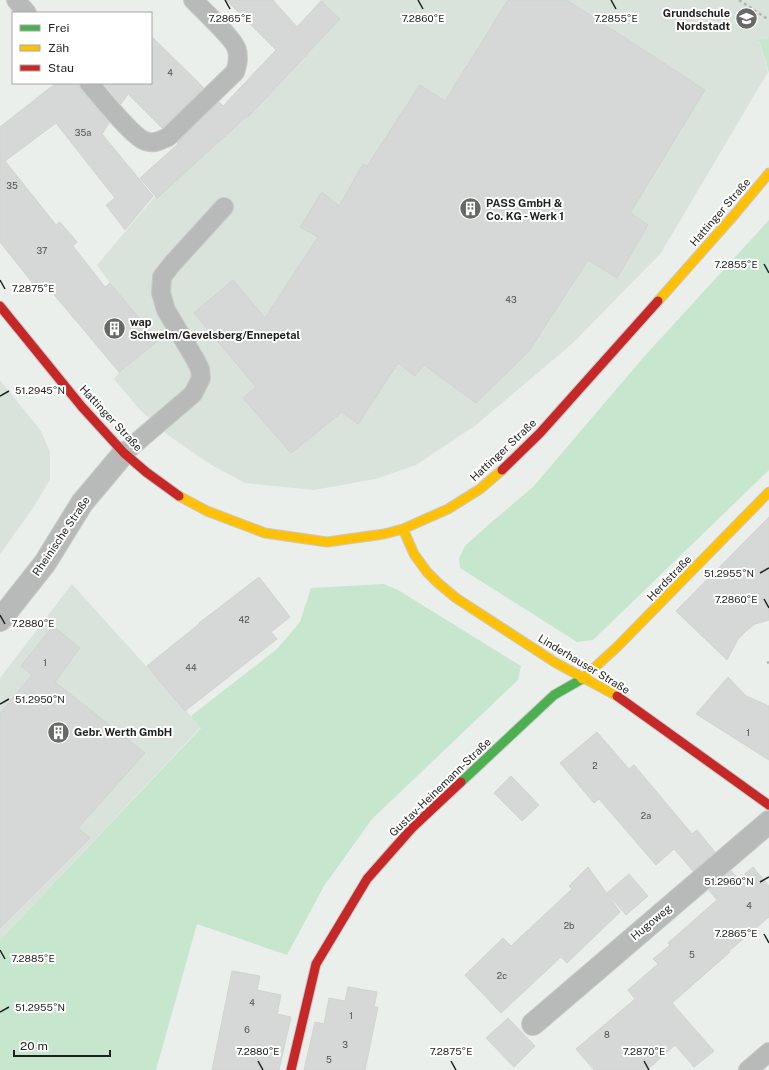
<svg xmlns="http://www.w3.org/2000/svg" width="769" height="1070" viewBox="0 0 769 1070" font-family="'Public Sans',sans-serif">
<rect width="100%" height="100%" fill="#ebefec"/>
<path fill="#dae3db" d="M321 0H769V38L759 41 768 72 661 253 573 343 476 425 416 465 376 479 314 490 245 483 208 463 168 435 140 410 114 379 119 372 158 341 110 283 97 265Z
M0 380 41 431 50 452V480L31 511 0 554Z
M72 584 201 727 0 940V678Z"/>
<path fill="#c6e6cd" d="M769 38V73L759 40Z
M769 220V470L593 640 577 642 460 568 459 558 465 546 487 526 533 487 642 359Z
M384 584 398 590 521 666 518 680 372 819 324 886 287 955 197 924 156 1070H0V940L201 728 191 716 277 649 300 622 311 588Z"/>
<path fill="#d5d8d6" stroke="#d0d4d1" d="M226 0H273L297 27 321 1 340 19 248 117 247 116 157 198 140 178 178 144 177 143 219 102 223 106 276 50Z
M508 0H567L705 90 630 213 648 225 617 278 588 260 529 351 476 403 424 365 415 376 398 363 358 424 342 412 291 453 243 398 256 387 194 313 233 280 265 318 318 237 300 227 322 192 339 206 363 164 367 166 420 85 445 101Z
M151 36 204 88 162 128 128 94 121 104 103 83H151Z
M56 83H79L81 90 109 123 102 134 153 196 125 230 106 205 115 198 56 123 5 161 56 225 60 222 77 242 73 246 105 287 110 283 158 341 119 372 46 285 39 291 0 242V127Z
M769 517V620L755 624 746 631 738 639 727 660 676 611Z
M259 577 290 617 271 632 277 639 185 711 147 666 199 624V623Z
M53 626 80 648 55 682 145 753 78 828 90 838 0 928V713L32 675 21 666Z
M728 677 746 696 769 706V760L696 714Z
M597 732 629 769 634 765 692 834 697 830 715 852 693 871 674 849 656 865 599 799 594 803 560 763Z
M511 776 539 805 522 821 494 793Z
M588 867 620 912 567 963 561 957 501 1013 465 975 503 938 511 946 572 889 569 886Z
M753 867 769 886V917L729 951 730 952 672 1003 714 1051 694 1067 675 1045 647 1070H594L576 1049 635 999 628 990 658 964 653 959 670 945 668 943 717 900 709 890 731 871 739 879Z
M629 874 648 896 626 915 607 893Z
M232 971 260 976 257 990 281 995 277 1014 291 1017 279 1070H212Z
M348 987 377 992 374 1007H378L365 1070H304L315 1022 324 1024 329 998 345 1001Z
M508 1018 535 1046 514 1067 486 1038Z"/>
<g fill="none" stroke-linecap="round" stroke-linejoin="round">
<defs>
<path id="lane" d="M16 0 27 13
M89 83C99 95 133 137 145 141 154 144 159 141 168 137L235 72C238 64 239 58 237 50 235 40 202 9 193 0
M124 453 193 394 201 378 200 369 195 359 166 310 161 293 162 277 172 264 224 207
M748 1070 769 1052"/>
<path id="street" d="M0 620 45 563 82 503 124 453
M533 1024 769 822"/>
<path id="fast" d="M461 782 554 695 582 679"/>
<path id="slow" d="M658 301 735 214 769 173
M179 496 207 511 265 533 327 542 384 534 403 529 448 509 480 489 502 470
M403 529 414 554 427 572 438 583 456 598 556 663 617 696
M582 679 617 647 769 492"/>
<path id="jam" d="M0 306 82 407 124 453 146 472 179 496
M502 470 540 433 658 301
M617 696 769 805
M291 1070 316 964 367 879 412 828 461 782"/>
</defs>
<use href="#lane" stroke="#c7c9c7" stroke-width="20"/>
<use href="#street" stroke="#c7c9c7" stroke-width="24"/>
<use href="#fast" stroke="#c7c9c7" stroke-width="11"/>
<use href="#slow" stroke="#c7c9c7" stroke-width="11"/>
<use href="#jam" stroke="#c7c9c7" stroke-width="11"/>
<path stroke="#b2b4b3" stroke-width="2.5" stroke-dasharray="3 3" stroke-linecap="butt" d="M739 0 769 20
M767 663 769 662"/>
<use href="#lane" stroke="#b8bab9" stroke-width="18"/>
<use href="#street" stroke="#b8bab9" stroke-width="22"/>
<use href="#fast" stroke="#4caf50" stroke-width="9"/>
<use href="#slow" stroke="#ffc107" stroke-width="9"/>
<use href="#jam" stroke="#c62828" stroke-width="9"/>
</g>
<path fill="none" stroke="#1e211e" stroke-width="1.5" d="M225 0 230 9M418 0 423 9M611 0 616 9M764 264 769 273M0 280 5 289M0 396 9 391M760 573 769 568M764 599 769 608M0 615 5 624M0 704 9 699M760 882 769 877M764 934 769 943M0 950 5 959M0 1012 9 1007M258 1061 263 1070M451 1061 456 1070M644 1061 649 1070"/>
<defs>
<symbol id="school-disc" viewBox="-11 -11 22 22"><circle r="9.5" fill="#666966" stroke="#fff"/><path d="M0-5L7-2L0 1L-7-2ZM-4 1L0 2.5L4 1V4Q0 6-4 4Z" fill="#fff"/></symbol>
<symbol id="building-disc" viewBox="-11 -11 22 22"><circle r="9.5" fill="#666966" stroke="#fff"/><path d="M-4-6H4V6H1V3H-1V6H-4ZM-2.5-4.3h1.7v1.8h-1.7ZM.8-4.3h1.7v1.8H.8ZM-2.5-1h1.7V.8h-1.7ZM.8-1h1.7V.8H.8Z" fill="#fff"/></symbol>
</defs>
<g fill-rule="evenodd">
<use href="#school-disc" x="734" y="6" width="25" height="25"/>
<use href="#building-disc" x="458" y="196" width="25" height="25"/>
<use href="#building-disc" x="102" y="316" width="25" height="25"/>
<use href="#building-disc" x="46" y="720" width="25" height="25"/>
</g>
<g text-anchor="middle" stroke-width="4" stroke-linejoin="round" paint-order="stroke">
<g font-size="9" fill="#4e514e">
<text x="170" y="76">4</text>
<text x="83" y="136">35a</text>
<text x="12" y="189">35</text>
<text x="42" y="254">37</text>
<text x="511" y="303">43</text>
<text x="244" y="623">42</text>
<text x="45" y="666">1</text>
<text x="191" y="671">44</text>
<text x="748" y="736">1</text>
<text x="595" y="769">2</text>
<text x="646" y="819">2a</text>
<text x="749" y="909">4</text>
<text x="569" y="929">2b</text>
<text x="692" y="958">5</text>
<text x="502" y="979">2c</text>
<text x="252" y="1006">4</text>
<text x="351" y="1019">1</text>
<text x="247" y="1033">6</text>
<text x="607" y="1038">8</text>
<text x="345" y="1048">3</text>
<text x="329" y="1063">5</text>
</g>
<g font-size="11" font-weight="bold" fill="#1e211e" stroke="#fff" text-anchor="start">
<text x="730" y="17" text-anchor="end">Grundschule<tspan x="730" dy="13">Nordstadt</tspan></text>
<text x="486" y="207">PASS GmbH &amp;<tspan x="486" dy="13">Co. KG - Werk 1</tspan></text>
<text x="130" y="326">wap<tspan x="130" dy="13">Schwelm/Gevelsberg/Ennepetal</tspan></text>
<text x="74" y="736">Gebr. Werth GmbH</text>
</g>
<g font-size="11" fill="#1e211e" stroke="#fff">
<text transform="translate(720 212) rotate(-49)" y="4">Hattinger Straße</text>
<text transform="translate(111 418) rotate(47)" y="4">Hattinger Straße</text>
<text transform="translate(503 450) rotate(-43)" y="4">Hattinger Straße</text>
<text transform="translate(61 536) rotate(-56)" y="4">Rheinische Straße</text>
<text transform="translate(669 578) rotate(-46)" y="4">Herdstraße</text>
<text transform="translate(584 664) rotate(31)" y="4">Linderhauser Straße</text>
<text transform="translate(440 787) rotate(-44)" y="4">Gustav-Heinemann-Straße</text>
<text transform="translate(651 922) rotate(-40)" y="4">Hugoweg</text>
</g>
</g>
<g font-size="10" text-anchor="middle" fill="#1e211e" stroke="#fff" stroke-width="4" stroke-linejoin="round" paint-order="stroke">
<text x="230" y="22">7.2865°E</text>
<text x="616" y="22">7.2855°E</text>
<text x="423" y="22">7.2860°E</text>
<text x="736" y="268">7.2855°E</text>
<text x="33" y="292">7.2875°E</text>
<text x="40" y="394">51.2945°N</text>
<text x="729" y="577">51.2955°N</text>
<text x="736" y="603">7.2860°E</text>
<text x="33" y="627">7.2880°E</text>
<text x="40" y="703">51.2950°N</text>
<text x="729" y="885">51.2960°N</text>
<text x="736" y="937">7.2865°E</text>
<text x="33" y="962">7.2885°E</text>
<text x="40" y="1011">51.2955°N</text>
<text x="258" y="1055">7.2880°E</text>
<text x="451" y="1055">7.2875°E</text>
<text x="644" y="1055">7.2870°E</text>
</g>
<rect x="12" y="12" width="140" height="72" fill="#ffffff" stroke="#a5a6a5"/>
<rect x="20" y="25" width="20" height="6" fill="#4caf50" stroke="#a5a6a5"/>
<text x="48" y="32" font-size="12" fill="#1e211e">Frei</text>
<rect x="20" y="45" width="20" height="6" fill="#ffc107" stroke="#a5a6a5"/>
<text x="48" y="52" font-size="12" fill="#1e211e">Zäh</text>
<rect x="20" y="65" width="20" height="6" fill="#c62828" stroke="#a5a6a5"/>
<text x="48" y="72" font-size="12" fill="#1e211e">Stau</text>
<path d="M14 1050v6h96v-6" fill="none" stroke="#1e211e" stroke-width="2"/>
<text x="20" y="1050" font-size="12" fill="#1e211e" stroke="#ffffff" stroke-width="3" paint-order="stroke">20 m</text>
</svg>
